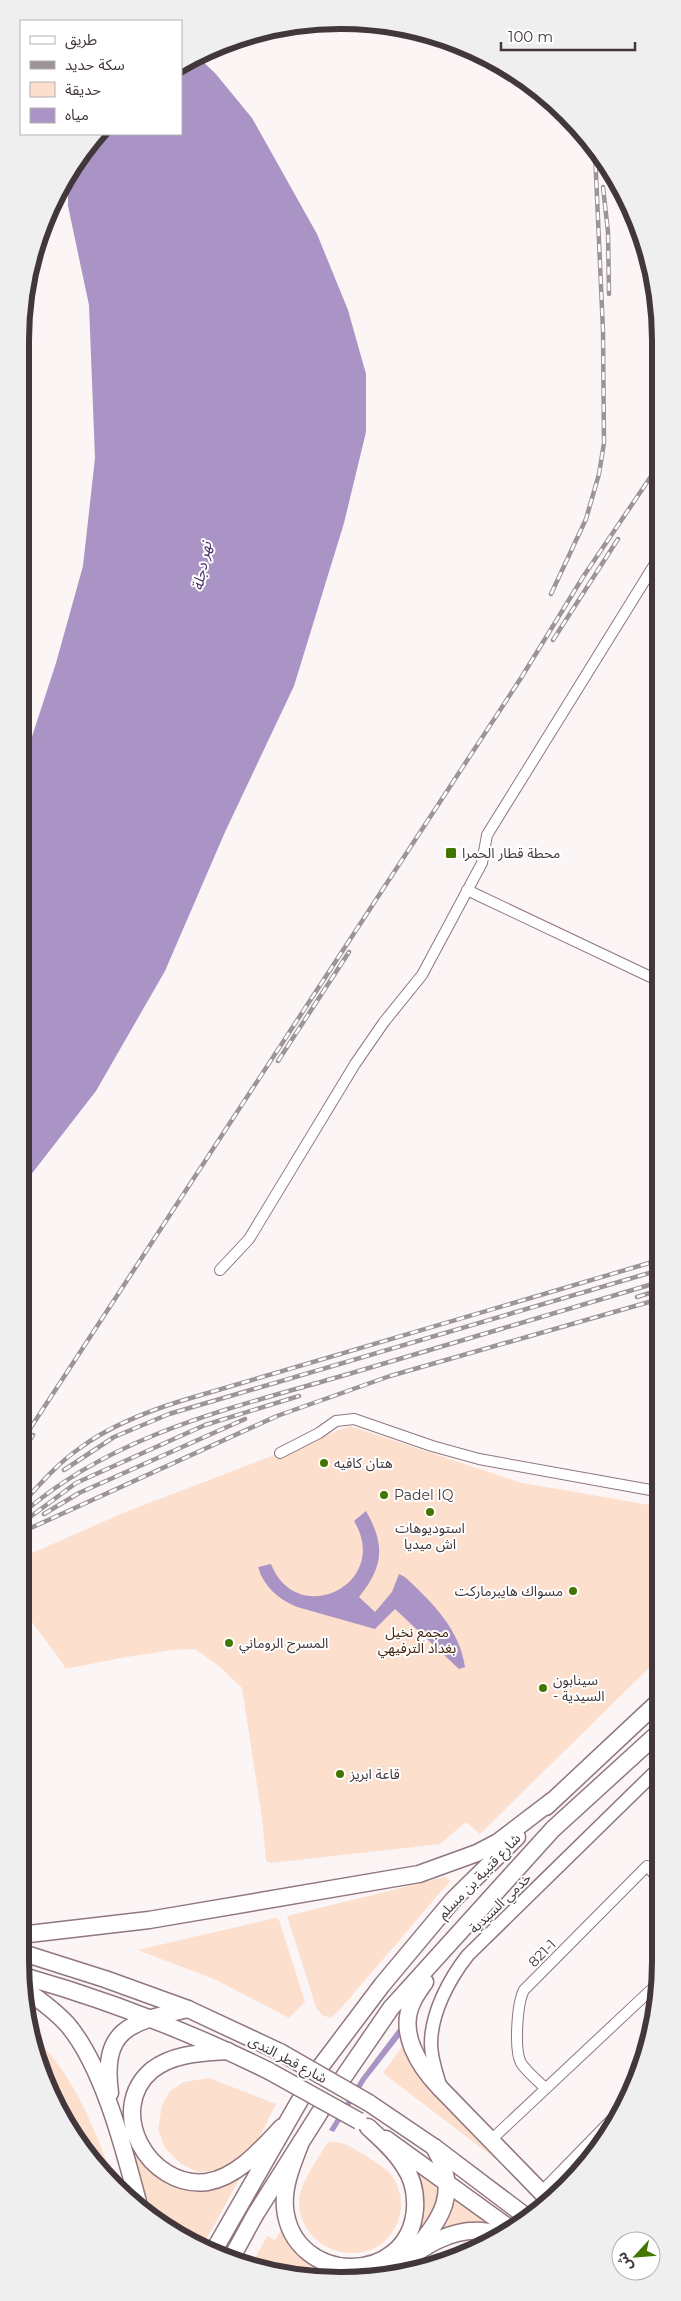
<svg xmlns="http://www.w3.org/2000/svg" width="681" height="2301" viewBox="0 0 681 2301" font-family="Montserrat,'Noto Sans Arabic',sans-serif">
<rect width="100%" height="100%" fill="#fbf5f6"/>
<path fill="#fddfcd" d="M350 1426 522 1483 656 1506V1661L480 1834 466 1822 440 1844 271 1863 266 1861 262 1818 242 1688 220 1667 195 1649 171 1650 121 1658 65 1669 63 1664 21 1607V1558L123 1513Z
M445 1877 450 1881 342 2007 331 2018 322 2015 316 2007 287 1916Z
M275 1918 279 1920 305 2002 289 2018 216 1980 138 1950Z
M35 2038C75 2076 96 2132 115 2184L100 2172 44 2083Z
M407 2040 523 2180 383 2073Z
M209 2078 276 2104 259 2138 240 2159 217 2171 198 2172 181 2164 165 2148 158 2130 162 2105 170 2091 184 2082Z
M328 2142C333 2142 339 2142 344 2144 352 2146 382 2166 389 2172 391 2174 393 2178 395 2181 402 2194 403 2208 398 2221 377 2276 297 2255 299 2199 300 2184 320 2155 328 2142Z
M132 2149C147 2173 172 2194 202 2190 215 2188 229 2179 242 2174L201 2249 151 2211Z
M420 2174 440 2189 438 2207 415 2240 418 2176Z
M453 2196 484 2221 483 2224H458L436 2231Z
M284 2226 316 2266 333 2273 360 2275 319 2280 253 2262 267 2236 275 2240Z"/>
<path fill="#aa94c5" d="M200 59 215 73 252 118 317 234 348 310 366 374V432L344 523 294 686 225 832 165 971 96 1091 23 1185 24 761 56 663 83 566 95 458 89 305 68 206V177L74 163 103 134H181V66Z
M366 1511C386 1546 383 1567 359 1597L375 1612 392 1592 399 1574 405 1577C432 1602 460 1630 465 1667L459 1669 395 1609 375 1629 297 1607C278 1599 264 1587 258 1567L271 1564C297 1630 392 1584 354 1521Z
M398 2029 403 2033 366 2080 334 2132 329 2130 361 2078Z"/>
<g fill="none" stroke-linecap="round" stroke-linejoin="round">
<defs>
<path id="minor" d="M467 890 657 980
M220 1270 249 1239 355 1064 384 1022 422 975 482 863 487 835 658 559
M280 1453 319 1433 336 1421 354 1419 432 1446 479 1459 656 1491
M545 2088C537 2080 527 2072 521 2063 514 2050 517 2003 524 1990L647 1866 655 1875
M491 2140 655 1986
M541 2192 622 2109"/>
<path id="tertiary" d="M440 2085C436 2072 431 2058 431 2044 431 2013 449 1979 468 1955L655 1772"/>
<path id="primary" d="M20 1952 105 1979 188 2009 280 2052
M23 1976C108 2000 190 2032 269 2071
M440 2088 549 2200
M369 2103 434 2147 528 2218
M386 2139 509 2228"/>
<path id="trunk" d="M546 1807 656 1704
M20 1935 149 1920 419 1874 477 1853 498 1842 553 1800
M425 1982C421 1988 416 1994 413 2001 397 2032 419 2066 440 2088
M26 1990C40 2000 55 2011 67 2024 103 2066 124 2149 138 2202
M228 2051C202 2053 174 2053 152 2070 105 2110 148 2189 207 2182 238 2177 262 2148 282 2127
M321 2066 382 1985 453 1900 517 1837
M343 2078 391 2008 553 1829 655 1736
M110 2093C101 2026 133 2022 188 2009
M301 2142C293 2163 283 2185 285 2208 293 2286 409 2287 415 2209 416 2193 413 2179 404 2166 395 2151 381 2139 368 2127
M213 2252 300 2100
M232 2257 255 2215 320 2112
M409 2258C440 2219 462 2195 434 2147
M389 2273C419 2249 456 2221 497 2234"/>
</defs>
<use href="#minor" stroke="#91767e" stroke-width="12"/>
<use href="#tertiary" stroke="#91767e" stroke-width="15"/>
<use href="#primary" stroke="#91767e" stroke-width="19"/>
<use href="#trunk" stroke="#91767e" stroke-width="19"/>
<use href="#minor" stroke="#fff" stroke-width="10"/>
<use href="#tertiary" stroke="#fff" stroke-width="12"/>
<use href="#primary" stroke="#fff" stroke-width="16"/>
<use href="#trunk" stroke="#fff" stroke-width="16"/>
<defs>
<path id="rail" d="M603 187 608 232 609 294
M551 594 586 519 599 474 604 443 603 331 595 152
M553 640 618 539
M278 1061 349 952
M637 1297 656 1291
M22 1441 521 678 583 577 658 466
M22 1452 33 1435
M64 1470 114 1437 169 1414 656 1271
M22 1504C40 1484 58 1463 80 1448 111 1425 148 1411 184 1400L656 1261
M22 1514C114 1433 236 1407 352 1373 453 1343 555 1313 656 1283
M44 1514 79 1493 245 1419
M22 1523 76 1483 205 1425 299 1396
M22 1532 277 1416 390 1376 656 1300"/>
</defs>
<use href="#rail" stroke="#9c9496" stroke-width="4.5"/>
<use href="#rail" stroke="#fff" stroke-width="2.5" stroke-dasharray="8" stroke-linecap="butt"/>
<defs>
<path id="primary-bridge" d="M280 2052 369 2103
M269 2071 359 2121"/>
</defs>
<use href="#primary-bridge" stroke="#91767e" stroke-width="19" stroke-linecap="butt"/>
<use href="#primary-bridge" stroke="#fff" stroke-width="16"/>
</g>
<g fill="#427600" stroke="#fff" stroke-width="2">
<rect x="445" y="847" width="12" height="12" rx="2.5"/>
<circle cx="324" cy="1463" r="5"/>
<circle cx="384" cy="1495" r="5"/>
<circle cx="430" cy="1512" r="5"/>
<circle cx="573" cy="1591" r="5"/>
<circle cx="229" cy="1643" r="5"/>
<circle cx="543" cy="1688" r="5"/>
<circle cx="340" cy="1774" r="5"/>
</g>
<g text-anchor="middle" stroke-width="4" stroke-linejoin="round" paint-order="stroke">
<g font-size="14" fill="#42373a" stroke="#fff" text-anchor="start">
<text x="462" y="858">محطة قطار الحمرا</text>
<text x="334" y="1468">هتان كافيه</text>
<text x="394" y="1500">Padel IQ</text>
<text x="430" y="1533" text-anchor="middle">استوديوهات<tspan x="430" dy="16">اش ميديا</tspan></text>
<text x="563" y="1596" text-anchor="end">مسواك هايبرماركت</text>
<text x="239" y="1648">المسرح الروماني</text>
<text x="553" y="1685">سينابون<tspan x="553" dy="16">- السيدية</tspan></text>
<text x="350" y="1779">قاعة ابريز</text>
</g>
<g font-size="14" fill="#45230c" stroke="#fff">
<text x="417" y="1637">مجمع نخيل<tspan x="417" dy="16">بغداد الترفيهي</tspan></text>
</g>
<g font-size="14" fill="#42373a" stroke="#fff">
<text transform="translate(479 1876) rotate(-46)" y="5">شارع قتيبة بن مسلم</text>
<text transform="translate(500 1903) rotate(-44)" y="5">خدمي السيدية</text>
<text transform="translate(542 1953) rotate(-45)" y="5">821-1</text>
<text transform="translate(288 2059) rotate(28)" y="5">شارع قطر الندى</text>
</g>
<g font-size="15" font-style="italic" fill="#4c2e6a" stroke="#fff">
<text transform="translate(202 566) rotate(-79)" y="5">نهر دجلة</text>
</g>
</g>
<path d="M0 0H681V2301H0ZM340 29H341A311 311 0 0 1 652 340V1961A311 311 0 0 1 341 2272H340A311 311 0 0 1 29 1961V340A311 311 0 0 1 340 29Z" fill="#f0efef" fill-rule="evenodd"/>
<path fill="none" stroke="#42373a" stroke-width="6" d="M340 29H341A311 311 0 0 1 652 340V1961A311 311 0 0 1 341 2272H340A311 311 0 0 1 29 1961V340A311 311 0 0 1 340 29Z"/>
<rect x="20" y="20" width="162" height="115" fill="#ffffff" stroke="#b3afb0"/>
<rect x="30" y="36" width="25" height="8" fill="#ffffff" stroke="#b3afb0"/>
<text x="65" y="45" font-size="15" fill="#42373a">طريق</text>
<rect x="30" y="61" width="25" height="8" fill="#9c9496" stroke="#b3afb0"/>
<text x="65" y="70" font-size="15" fill="#42373a">سكة حديد</text>
<rect x="30" y="82" width="25" height="15" fill="#fddfcd" stroke="#b3afb0"/>
<text x="65" y="95" font-size="15" fill="#42373a">حديقة</text>
<rect x="30" y="108" width="25" height="15" fill="#aa94c5" stroke="#b3afb0"/>
<text x="65" y="120" font-size="15" fill="#42373a">مياه</text>
<g transform="translate(636 2256) rotate(244)"><circle r="24" fill="#ffffff" stroke="#b3afb0"/>
<path d="M0-4L9 19L0 12L-9 19Z" fill="#427600"/>
<text y="-8" font-size="14" font-weight="bold" text-anchor="middle" fill="#42373a">ش</text>
</g>
<path d="M501 42v8h134v-8" fill="none" stroke="#42373a" stroke-width="2.5"/>
<text x="508" y="42" font-size="15" fill="#42373a" stroke="#ffffff" stroke-width="4" paint-order="stroke">100 m</text>
</svg>
